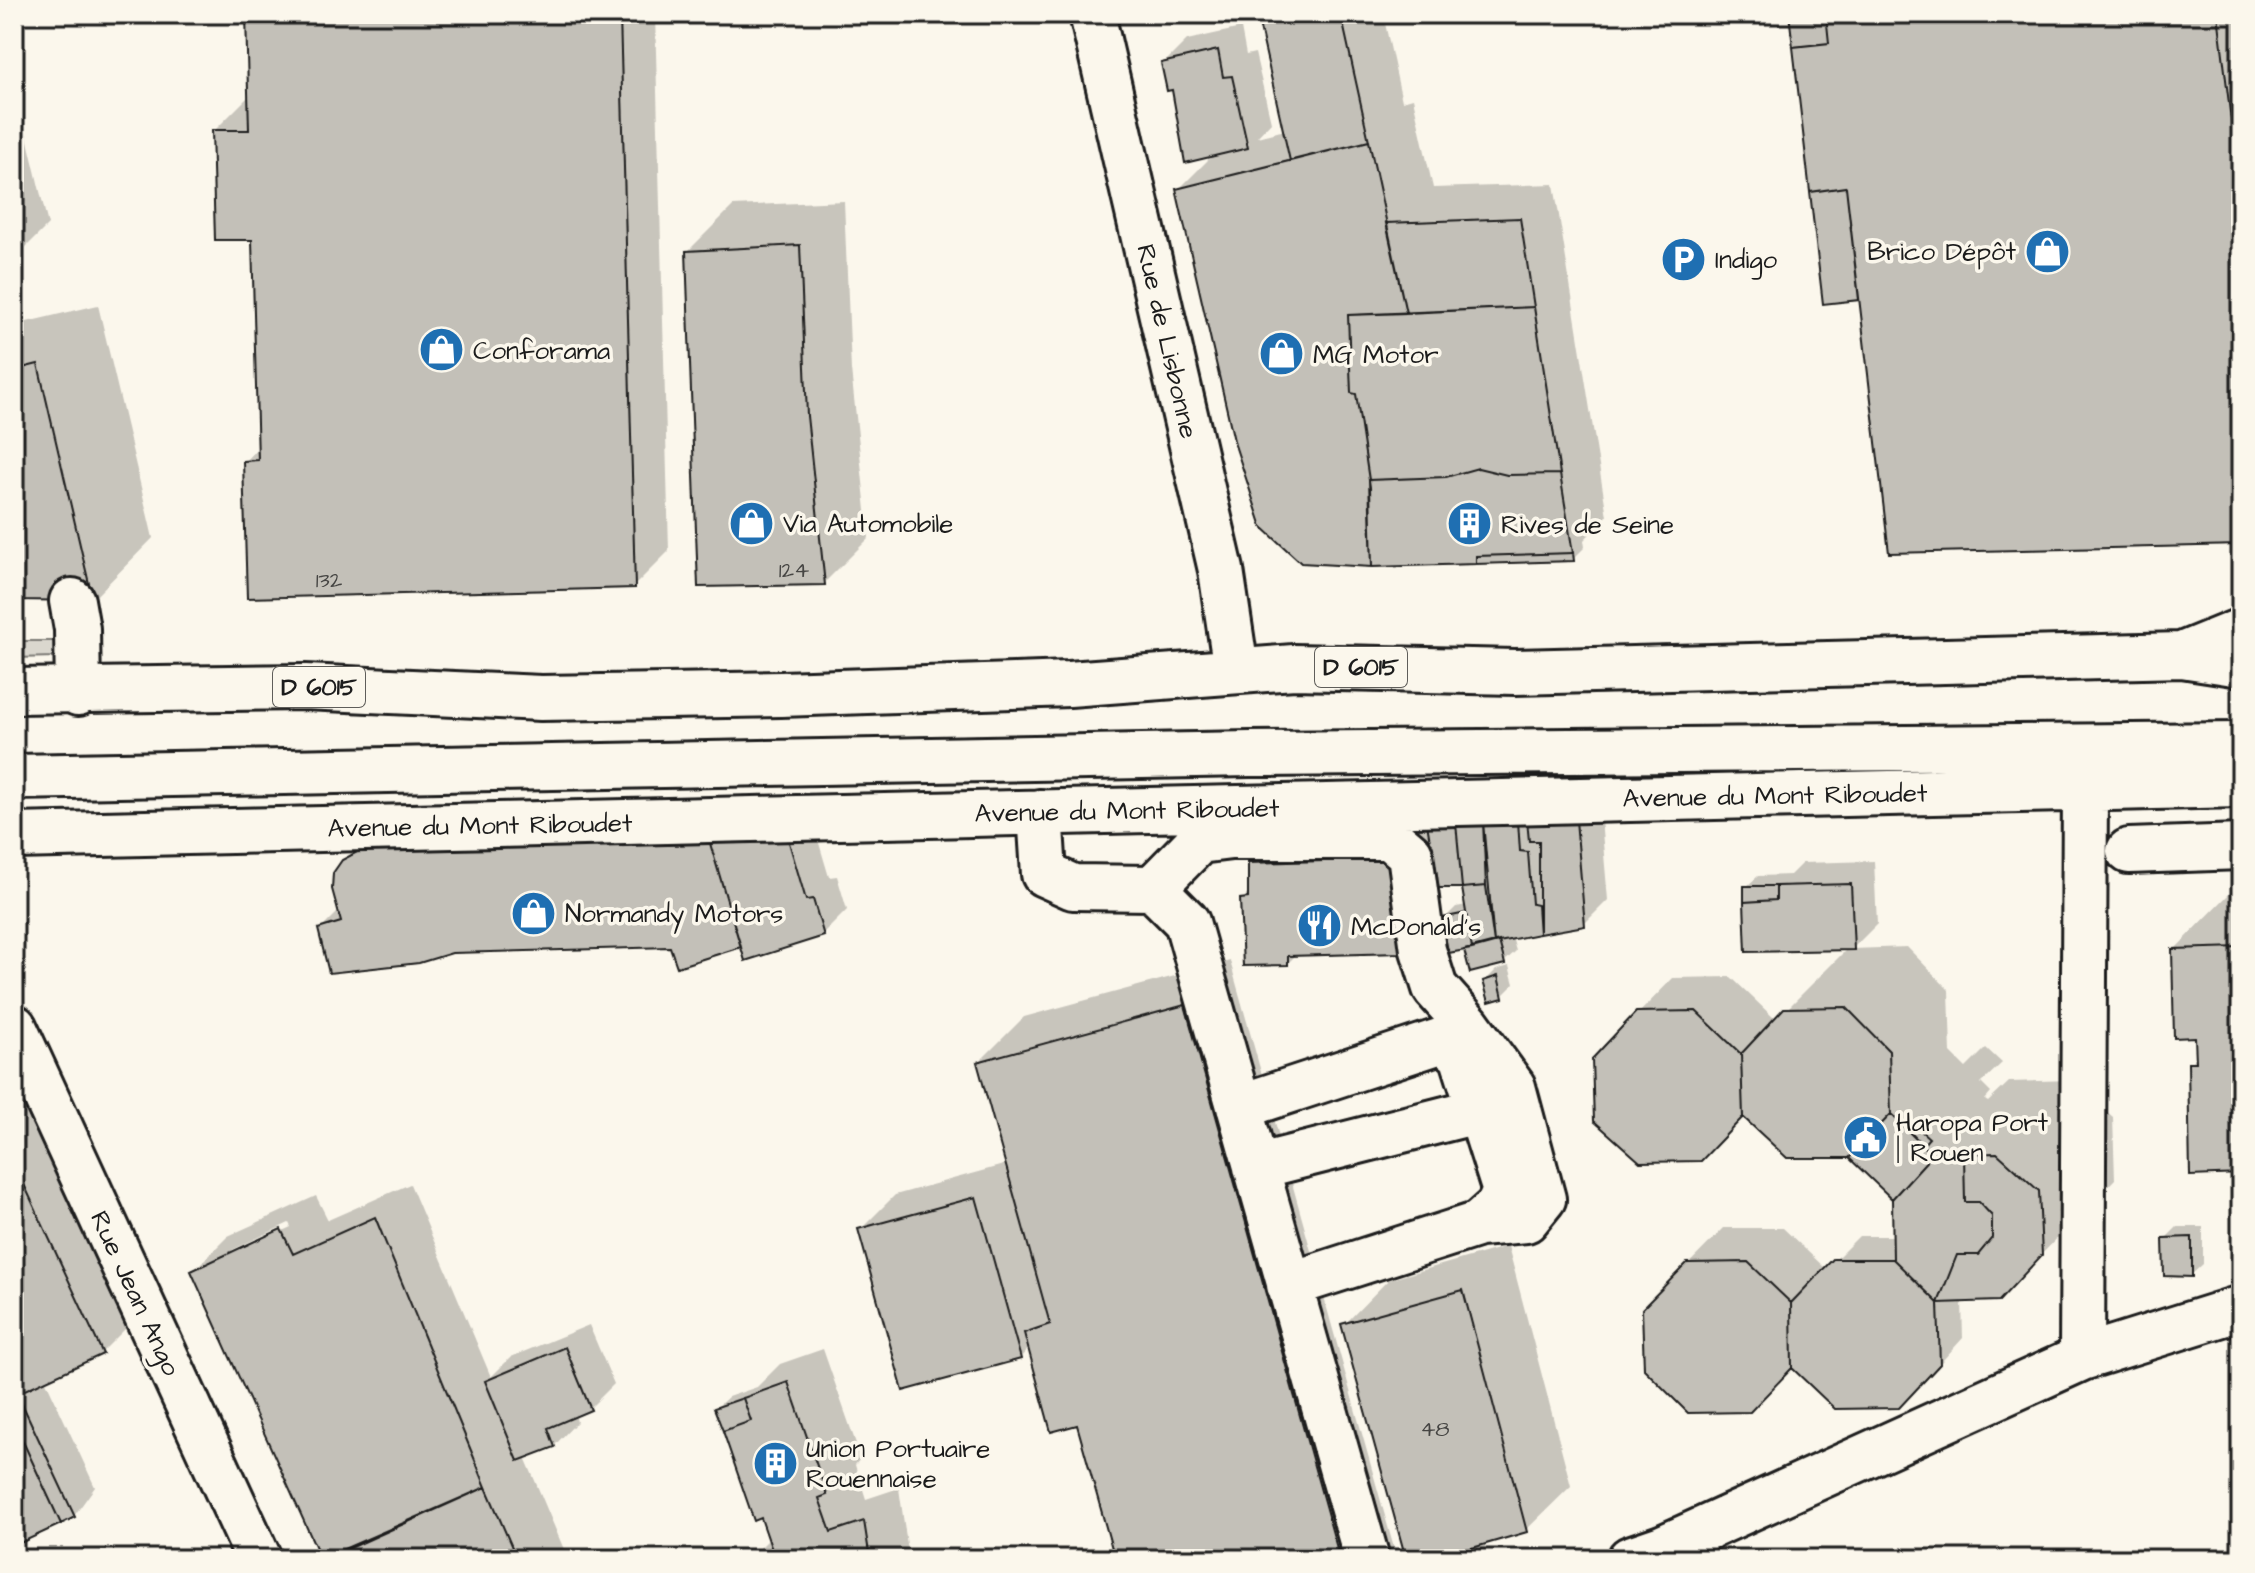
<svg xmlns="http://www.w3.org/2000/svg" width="2255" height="1573" viewBox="0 0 2255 1573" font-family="'Architects Daughter',sans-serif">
<rect width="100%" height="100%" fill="#fbf7ec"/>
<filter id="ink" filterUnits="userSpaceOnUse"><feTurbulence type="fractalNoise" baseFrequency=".0125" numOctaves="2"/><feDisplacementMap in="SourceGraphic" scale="16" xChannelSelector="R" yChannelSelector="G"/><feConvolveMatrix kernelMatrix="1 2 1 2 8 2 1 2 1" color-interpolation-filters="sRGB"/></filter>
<g filter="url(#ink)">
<path fill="#dad7ce" stroke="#7b7a75" stroke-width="2" d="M14 641H57L56 657 14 658Z"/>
<path fill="#0003" fill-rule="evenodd" d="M248 14H655L669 551 634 586 245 462 260 446 254 238 214 131 250 95Z
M1266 14H1383L1402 101 1413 98 1433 188 1554 184 1607 516 1584 540 1585 547 1573 559 1372 565 1178 190 1214 154 1173 87 1163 64 1187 40 1241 28 1246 55 1255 53 1271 122 1257 137 1285 130 1260 19Z
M1791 14H2241V543L1861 298 1825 302Z
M14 82 48 225 14 259Z
M844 201 851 370 869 538 824 583 688 251 733 206Z
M98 305 153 538 93 599 14 598V325Z
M1599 797 1608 900 1584 924 1512 937 1516 951 1504 962 1465 948 1444 919 1456 907 1467 905 1464 886 1436 864 1435 916 1400 951 1297 954 1288 963 1242 900 1250 891V864L1285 829Z
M811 816 829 877 837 876 847 910 823 934 742 943 671 945 320 930 340 910 344 861 379 826Z
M1874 861 1877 924 1852 949 1907 947 1949 990 1951 1053 1966 1068 1986 1048 2002 1063 1981 1083 1991 1093 1985 1100 1988 1102 2009 1082 2071 1080 2113 1117 2115 1179 1998 1299 1962 1300 1963 1338 1923 1382 1793 1366 1644 1309 1724 1228H1783L1826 1269 1859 1236H1895L1894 1198 1850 1156 1744 1115 1638 1014 1673 978 1731 977 1776 1020 1848 948 1746 887 1758 876 1790 875 1802 863Z
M2234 889H2241V1172L2190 1063 2198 1055 2197 1035 2174 950Z
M1230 961 1397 1559H1117L1079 1423 1030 1347 1020 1358 860 1230 895 1195 1007 1164 979 1062 1024 1017Z
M1509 966 1514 984 1502 996 1485 981 1496 970Z
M14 1050 136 1318 101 1353 45 1379 95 1487 74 1516 14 1543Z
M410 1184 491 1377 511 1357 589 1325 614 1384 590 1408 575 1415 577 1422 554 1446 525 1457 568 1559H324L193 1271 228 1236 316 1196 328 1220ZM289 1223 291 1227 232 1254V1250Z
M2177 1227H2203V1264L2191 1275 2165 1239Z
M1508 1246 1571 1486 1526 1530 1484 1543 1486 1548 1475 1559H1408L1344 1325 1388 1280Z
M823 1349 861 1458 855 1465 866 1499 899 1488 909 1559H749L770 1538 716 1408 728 1397 757 1387 780 1364Z"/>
<path fill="#c3c0b8" stroke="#1c1c1c" stroke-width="2" d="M246 14H620L635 588 247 598 243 461 258 460 252 240H215L212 130H249Z
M1276 14H1341L1369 141 1290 161 1258 19Z
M1789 14H1826L1829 43 1793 47Z
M1826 14H2069L2070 20 2115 14H2218L2241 202V545L1889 553 1846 187 1810 192 1793 47 1829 43Z
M2069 14H2115L2070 20Z
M1218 50 1223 77 1232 76 1248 148 1185 163 1172 90 1167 91 1161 63Z
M1369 141 1406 313 1348 315 1351 393 1356 394 1370 487 1372 567 1301 563 1262 527 1235 445 1176 189Z
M1846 187 1859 300 1823 304 1810 192Z
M1520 218 1534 307 1406 313 1386 223Z
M800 245 807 416 825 585 698 587 686 251Z
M1534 307 1560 474 1507 475 1478 468 1446 477 1369 480 1356 394 1351 393 1348 315Z
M38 364 93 601 14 600V370Z
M1478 468 1507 475 1560 474 1573 553 1476 556V564L1372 567 1369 480 1446 477Z
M1573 553 1574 561 1476 564V556Z
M1527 820H1576L1585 926 1539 934V841H1529Z
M1518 821 1520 851 1528 852 1532 904 1537 905 1539 934 1494 943 1483 822Z
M1483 822 1486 886 1462 888 1456 823Z
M1456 823 1462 888H1438L1427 824Z
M788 839 806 900 813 899 824 936 745 961 709 840Z
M709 840 741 947 677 967 670 947 452 953 419 963 329 973 318 929 341 922 332 889 333 873 342 860 361 850Z
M1398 859 1400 953 1288 956V965L1243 966 1240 899 1248 898V863Z
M1851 884 1854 950 1746 952 1744 902 1776 900V886Z
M1486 886 1494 943 1472 949 1462 888Z
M1744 886H1776V900L1744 902Z
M1466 913 1472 949 1448 953 1442 918Z
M1499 941 1505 964 1470 973 1464 950Z
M2241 947V1174L2190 1176 2188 1062H2196L2195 1037 2174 1038 2172 949Z
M1498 976 1503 998 1489 1002 1483 981Z
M1185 1005 1340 1559H1115L1077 1425 1051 1432 1024 1333 1050 1324 977 1062Z
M1846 1007 1889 1051 1891 1114 1849 1158H1787L1743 1117 1741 1054 1784 1008Z
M1696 1011 1741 1054 1743 1117 1701 1161 1640 1162 1594 1121 1592 1059 1636 1012Z
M1891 1114 1932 1155 1892 1199 1849 1158Z
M1910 1121 1929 1138 1923 1145 1904 1126Z
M1997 1153 2039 1191 2042 1255 1999 1301 1938 1303 1957 1255H1978L1992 1238V1216L1979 1202H1965L1964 1154Z
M1964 1154 1965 1202H1979L1992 1216V1238L1978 1255H1957L1938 1303 1893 1259 1892 1199 1932 1155Z
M14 1163 103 1354 14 1395Z
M976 1197 1021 1359 903 1391 858 1229Z
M375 1217 486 1487 321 1559 191 1271 281 1229 293 1254Z
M2192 1237V1277L2164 1276 2163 1238Z
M1833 1259H1893L1938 1303 1940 1364 1899 1408 1835 1409 1792 1368 1791 1303Z
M1748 1262 1791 1303 1792 1368 1750 1412 1688 1413 1644 1369 1642 1309 1687 1263Z
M1463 1290 1527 1532 1455 1553 1456 1559H1406L1341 1324Z
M565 1347 591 1410 548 1428 555 1447 518 1461 485 1381Z
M788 1382 827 1495 819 1498 831 1532 864 1521 870 1559H756L773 1553 761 1518 754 1521 723 1431 751 1421 743 1398Z
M17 1393 75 1517 61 1524 14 1422V1395Z
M743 1398 751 1421 723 1431 714 1408Z
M14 1422 61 1524 14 1546Z
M486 1487 517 1559H326Z
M1472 1548 1475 1559H1456L1455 1553Z"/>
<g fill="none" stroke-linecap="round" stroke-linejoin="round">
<defs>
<path id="minor" d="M1092 14 1221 570 1236 670
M72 601 77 629 78 693
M14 777 1250 754 2241 745
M1040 812 1044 874 1073 887 1153 888 1187 922 1367 1559
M14 836 2241 785
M2129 851 2241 847
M1153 888 1199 841 1231 837H1390L1410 854 1423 950 1435 988 1468 1025 1513 1087 1543 1199 1526 1220 1479 1224 1289 1285
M14 1027 259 1559
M1239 1107 1443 1040 1462 1055 1505 1191 1498 1207 1479 1224
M1256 1167 1481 1110
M2082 1358 2085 788
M1630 1559 1662 1548 2082 1358 2241 1308"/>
<path id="major" d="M2182 655 2241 631
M14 691 305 687 541 698 781 694 1069 684 1294 667 1515 672 2182 655 2241 664"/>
</defs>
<use href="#minor" stroke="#1c1c1c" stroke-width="50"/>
<use href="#major" stroke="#1c1c1c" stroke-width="50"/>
<use href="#minor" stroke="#fbf7ec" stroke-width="44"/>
<use href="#major" stroke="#fbf7ec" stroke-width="44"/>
</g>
</g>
<defs>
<symbol id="shop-disc" viewBox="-11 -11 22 22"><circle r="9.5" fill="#1f6fb2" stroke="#fbf7ec"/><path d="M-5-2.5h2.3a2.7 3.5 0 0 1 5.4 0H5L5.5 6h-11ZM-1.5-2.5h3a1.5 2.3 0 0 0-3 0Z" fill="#fff"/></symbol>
<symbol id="parking-disc" viewBox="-11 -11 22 22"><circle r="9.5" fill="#1f6fb2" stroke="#fbf7ec"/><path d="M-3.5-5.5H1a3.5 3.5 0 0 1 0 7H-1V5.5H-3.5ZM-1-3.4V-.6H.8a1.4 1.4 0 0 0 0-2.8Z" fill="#fff"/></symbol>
<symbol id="building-disc" viewBox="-11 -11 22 22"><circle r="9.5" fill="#1f6fb2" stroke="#fbf7ec"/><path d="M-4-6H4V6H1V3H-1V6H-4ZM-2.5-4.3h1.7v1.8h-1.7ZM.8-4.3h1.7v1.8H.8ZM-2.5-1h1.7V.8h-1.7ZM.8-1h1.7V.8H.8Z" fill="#fff"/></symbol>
<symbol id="restaurant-disc" viewBox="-11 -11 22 22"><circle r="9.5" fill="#1f6fb2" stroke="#fbf7ec"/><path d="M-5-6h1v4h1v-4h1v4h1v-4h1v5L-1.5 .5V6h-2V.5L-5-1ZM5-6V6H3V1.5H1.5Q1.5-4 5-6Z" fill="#fff"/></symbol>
<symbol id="civic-disc" viewBox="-11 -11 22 22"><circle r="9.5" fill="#1f6fb2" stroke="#fbf7ec"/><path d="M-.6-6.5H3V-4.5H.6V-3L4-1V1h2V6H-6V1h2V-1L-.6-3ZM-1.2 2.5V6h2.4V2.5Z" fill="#fff"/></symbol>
</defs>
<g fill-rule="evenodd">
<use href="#shop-disc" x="2022" y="226" width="51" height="51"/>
<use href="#parking-disc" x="1658" y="234" width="51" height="51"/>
<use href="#shop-disc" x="416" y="324" width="51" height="51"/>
<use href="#shop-disc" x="1256" y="328" width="51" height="51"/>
<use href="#shop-disc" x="726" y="498" width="51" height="51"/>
<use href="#building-disc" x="1444" y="498" width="51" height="51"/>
<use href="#shop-disc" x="508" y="888" width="51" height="51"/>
<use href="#restaurant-disc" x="1294" y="900" width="51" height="51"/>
<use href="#civic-disc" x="1840" y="1112" width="51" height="51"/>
<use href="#building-disc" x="750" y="1438" width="51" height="51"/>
</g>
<g text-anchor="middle" stroke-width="7" stroke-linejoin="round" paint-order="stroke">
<g font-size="22" fill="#464543">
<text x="794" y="577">124</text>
<text x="329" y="587">132</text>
<text x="1435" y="1436">48</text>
</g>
<g fill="#fbf7ec" stroke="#5f5e5a" stroke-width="2">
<rect x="1315" y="647" width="92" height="40" rx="6"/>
<rect x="273" y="667" width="92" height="40" rx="6"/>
</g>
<g font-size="24" font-weight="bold" fill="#1c1c1c">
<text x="1361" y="675">D 6015</text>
<text x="319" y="695">D 6015</text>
</g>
<g font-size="26" fill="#1c1c1c" stroke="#fbf7ec" text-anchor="start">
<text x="2016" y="260" text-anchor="end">Brico Dépôt</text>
<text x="1715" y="268">Indigo</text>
<text x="473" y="359">Conforama</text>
<text x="1313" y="363">MG Motor</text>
<text x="783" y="532">Via Automobile</text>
<text x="1501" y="533">Rives de Seine</text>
<text x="565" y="922">Normandy Motors</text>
<text x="1351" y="935">McDonald's</text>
<text x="1896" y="1131">Haropa Port<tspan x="1896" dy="30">| Rouen</tspan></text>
<text x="806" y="1457">Union Portuaire<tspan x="806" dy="30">Rouennaise</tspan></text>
</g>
<g font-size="26" fill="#1c1c1c" stroke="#fbf7ec">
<text transform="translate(1168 341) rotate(77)" y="9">Rue de Lisbonne</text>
<text transform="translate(1775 795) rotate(-1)" y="9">Avenue du Mont Riboudet</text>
<text transform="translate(1127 810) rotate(-1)" y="9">Avenue du Mont Riboudet</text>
<text transform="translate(480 825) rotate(-1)" y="9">Avenue du Mont Riboudet</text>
<text transform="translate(136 1293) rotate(65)" y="9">Rue Jean Ango</text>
</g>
</g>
<rect width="2255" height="1573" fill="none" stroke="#fbf7ec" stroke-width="48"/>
<rect x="24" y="24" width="2207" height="1525" fill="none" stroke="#1c1c1c" stroke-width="3" filter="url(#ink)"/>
</svg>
